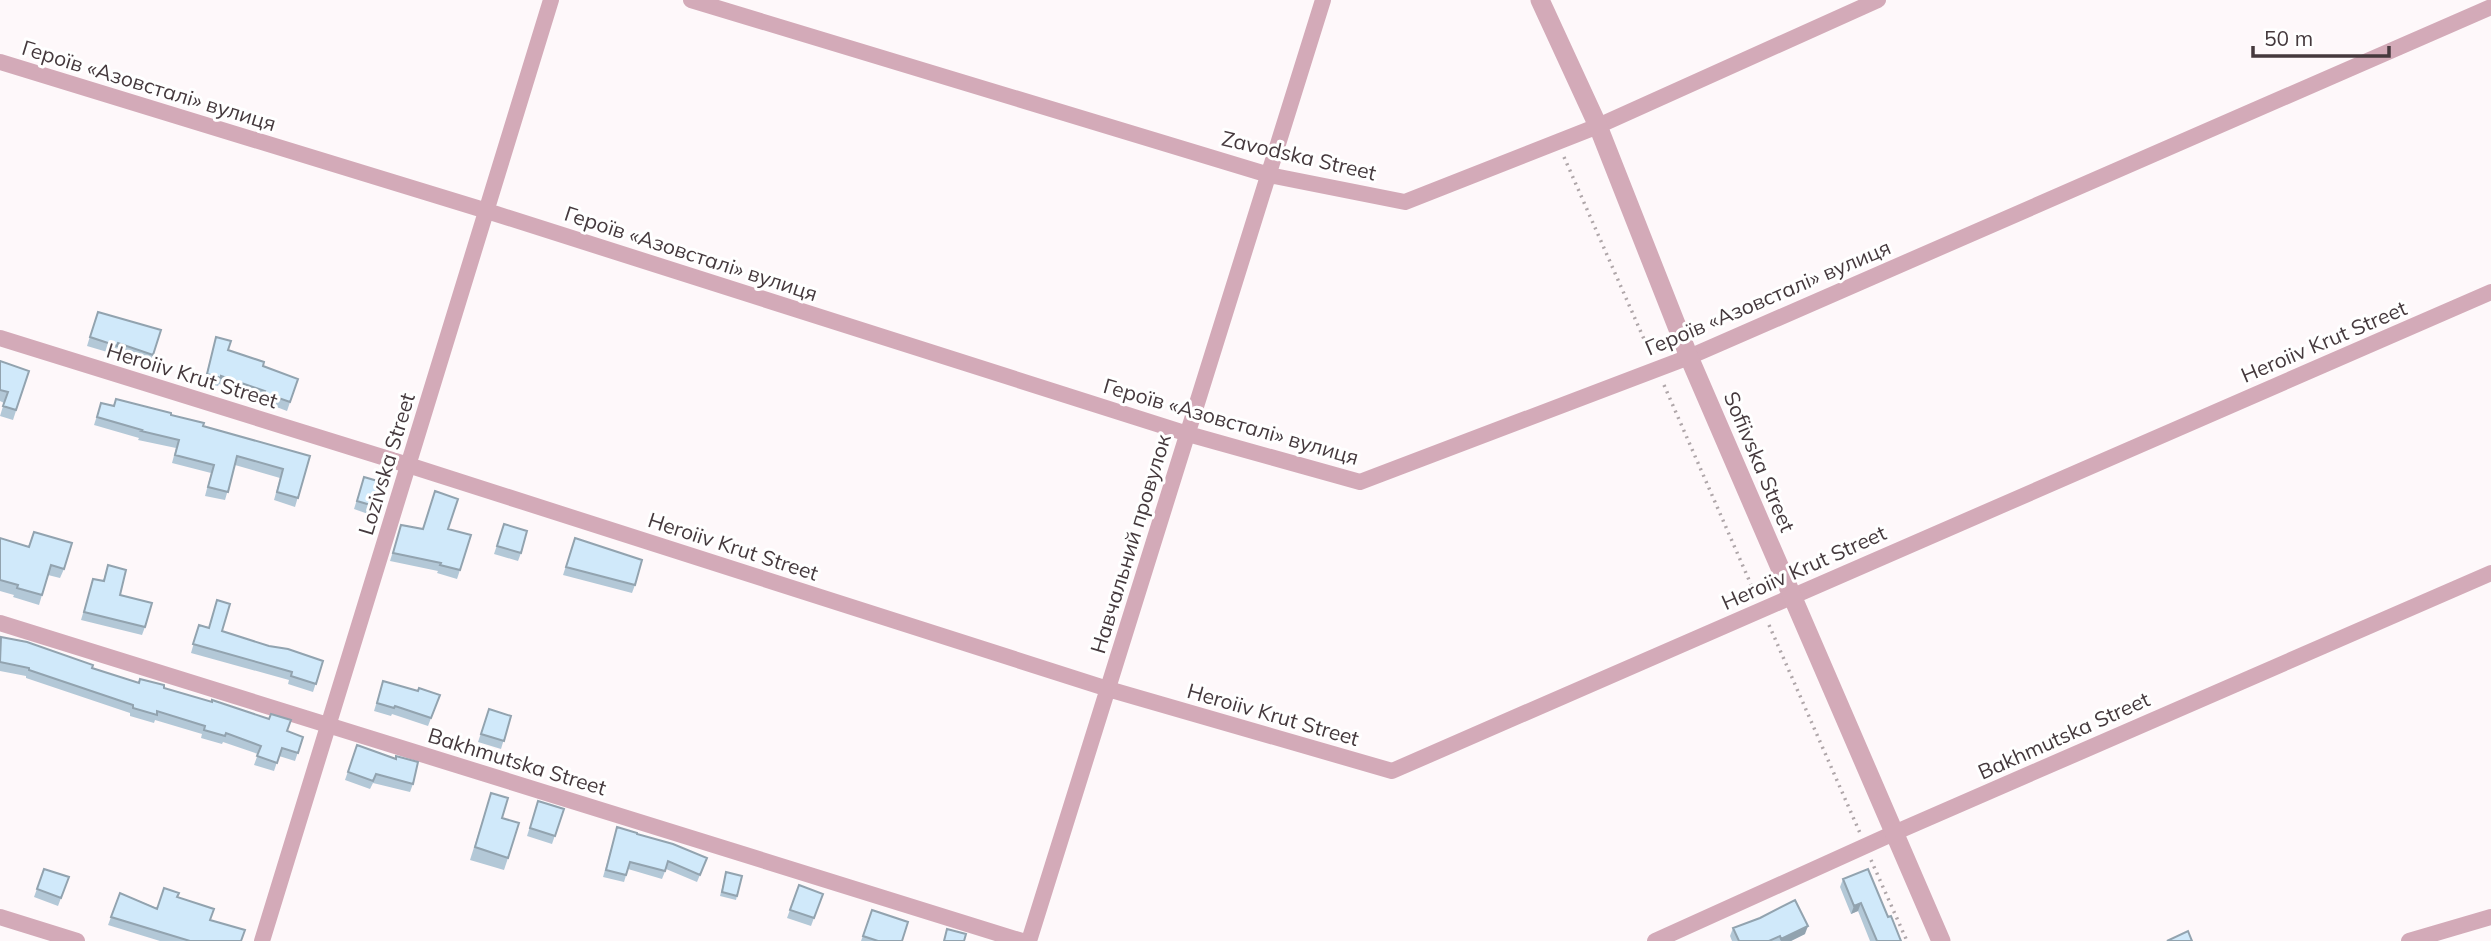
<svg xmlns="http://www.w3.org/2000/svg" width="2491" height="941" viewBox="0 0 2491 941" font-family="Mulish,sans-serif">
<rect width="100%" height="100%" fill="#fef8fa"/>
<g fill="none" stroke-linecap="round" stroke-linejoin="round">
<path stroke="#afa6a9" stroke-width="3.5" stroke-dasharray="2 5" stroke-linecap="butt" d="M1564 157 1651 355
M1664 385 1756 596
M1769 625 1860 833
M1871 860 1907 941"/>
<path stroke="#d3aab8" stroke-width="16" d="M691 0 1269 175 1405 202 1598 126 1878 0
M0 62 487 211 1188 434 1360 482 1689 357 2491 7
M0 338 408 465 1108 689 1392 771 2491 292
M0 623 1022 941
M0 917 77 941
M262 941 551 0
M1029 941 1323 0
M1655 941 1894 833 2491 573
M2409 941 2491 917"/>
<path stroke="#d3aab8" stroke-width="19" d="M1540 0 1598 126 1689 357 1941 941"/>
</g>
<path fill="#b3c8d7" d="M95 320 161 330 150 364 115 352 114 354 87 346Z
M216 337 228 350 263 366 298 379 287 411 261 401 262 399 219 384 218 386 204 383Z
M0 361 29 371 13 420 0 416 4 403 0 401Z
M101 403 113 406 171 415 203 426 310 456 295 507 274 500 280 478 235 465 225 500 205 496 211 473 172 463 176 448 138 440 139 438 94 425Z
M364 477 374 506 371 515 354 509Z
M504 524 521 553 518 561 494 554Z
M401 525 422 529H448L460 570 457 579 437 573 438 571 390 561Z
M34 532 64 569 60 578 48 575 39 605 13 597 14 595 0 591V538L28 547Z
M575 538 635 585 632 593 563 575Z
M108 565 120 595 145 627 142 635 81 620 93 579 103 581Z
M217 600 222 631 269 646 323 661 313 692 288 684 289 680 191 653 199 625 209 627Z
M0 638 139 683 164 688 303 737 295 761 279 756 274 771 254 765 258 754 223 742 222 744 201 738 202 734 155 720 154 723 130 716V713L26 678V676L0 671Z
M383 681 418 691 440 695 428 726 392 714 391 716 374 711Z
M489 709 511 716 501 749 478 742Z
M357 745 413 784 410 792 373 783 370 789 345 780Z
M491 793 508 858 504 870 470 860Z
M538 801 564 809 552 844 527 836Z
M617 827 707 858 697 882 666 869 662 879 628 869 624 882 603 877Z
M44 869 69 877 58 906 34 897Z
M726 872 737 896 736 900 720 896Z
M1843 879 1888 917 1901 941H1870L1858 911 1851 914 1840 887Z
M799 885 823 894 811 926 787 918Z
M120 893 157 908 177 897 241 941H160L108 925Z
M872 910 902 941H861Z
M1733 928 1805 934 1791 941H1732L1730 936Z"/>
<path fill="#92a3af" d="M1861 903 1858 911 1851 914 1854 906Z
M1808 926 1805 934 1791 941H1781V939Z"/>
<path fill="#d0e9fa" stroke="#92a3af" stroke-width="2" d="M98 312 161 330 153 355 118 343 117 346 90 337Z
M216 337 231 341 228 350 264 362 263 366 298 379 290 402 264 393 265 391 221 376V378L207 374Z
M0 361 29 371 16 410 3 406 8 392 0 390Z
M116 399 171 413V415L204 423 203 426 310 456 298 498 277 492 283 469 237 456 228 492 208 487 214 465 175 455 179 440 141 431 142 430 97 417 101 403 114 406Z
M364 477 381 482 374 506 357 501Z
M435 491 458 499 448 529 471 535 460 570 440 565 441 563 393 553 401 525 423 529Z
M504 524 527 531 521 553 497 546Z
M34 532 72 543 64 569 51 565 42 595 17 588 18 585 0 580V538L29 547Z
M575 538 642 560 635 585 566 567Z
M108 565 126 570 120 595 152 603 145 627 84 612 93 579 104 581Z
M217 600 230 604 222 631 269 646 288 649 323 661 316 684 291 676 292 672 193 644 199 625 209 628Z
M1 637 27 642 93 665 92 668 139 683 140 679 164 685V688L212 702V700L269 719 271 714 291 720 287 731 303 737 298 753 282 748 277 763 257 756 261 746 226 733 225 736 204 730 205 726 157 711V715L133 708V705L29 670V668L0 662Z
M383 681 418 691 419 688 440 695 431 718 395 706 394 708 377 703Z
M489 709 511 716 504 741 481 734Z
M357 745 396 759V756L418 762 413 784 376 774 373 781 348 772Z
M491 793 508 798 502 818 519 823 508 858 475 847Z
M538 801 564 809 555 836 530 828Z
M617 827 637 833V834L673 844 707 858 700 875 668 861 665 871 630 862 626 875 606 870Z
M44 869 69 877 61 898 37 889Z
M1868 869 1888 917 1891 916 1901 941H1877L1861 903 1854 906 1843 879Z
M726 872 742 876 737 896 722 892Z
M799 885 823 894 814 918 790 910Z
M164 888 179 893 177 897 214 909 210 920 245 930 241 941H190L111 917 120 893 157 909Z
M1795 900 1808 926 1781 939 1780 936 1769 941H1739L1733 928 1760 918Z
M872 910 908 922 902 941H878L863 936Z
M947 929 966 934 964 941H944Z
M2188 931 2192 941H2167Z"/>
<g text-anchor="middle" stroke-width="6" stroke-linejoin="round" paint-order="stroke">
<g font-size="21" fill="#45393d" stroke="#fff">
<text transform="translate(149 86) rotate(17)" y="7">Героїв «Азовсталі» вулиця</text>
<text transform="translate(1299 156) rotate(13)" y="7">Zavodska Street</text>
<text transform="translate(691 254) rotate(18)" y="7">Героїв «Азовсталі» вулиця</text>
<text transform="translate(1768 298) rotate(-23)" y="7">Героїв «Азовсталі» вулиця</text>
<text transform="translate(2324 342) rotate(-23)" y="7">Heroiiv Krut Street</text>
<text transform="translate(192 376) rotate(17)" y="7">Heroiiv Krut Street</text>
<text transform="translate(1231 422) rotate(16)" y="7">Героїв «Азовсталі» вулиця</text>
<text transform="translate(1759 462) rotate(67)" y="7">Sofiivska Street</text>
<text transform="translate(387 464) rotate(-73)" y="7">Lozivska Street</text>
<text transform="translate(1131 544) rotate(-73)" y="7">Навчальний провулок</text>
<text transform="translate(733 547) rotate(18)" y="7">Heroiiv Krut Street</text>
<text transform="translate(1804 568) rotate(-24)" y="7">Heroiiv Krut Street</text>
<text transform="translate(1273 715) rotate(16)" y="7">Heroiiv Krut Street</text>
<text transform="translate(2064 736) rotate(-24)" y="7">Bakhmutska Street</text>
<text transform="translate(517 762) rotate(17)" y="7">Bakhmutska Street</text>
</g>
</g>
<path d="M2253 46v10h136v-10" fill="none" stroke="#45393d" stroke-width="3.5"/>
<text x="2264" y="46" font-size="21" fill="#45393d" stroke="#ffffff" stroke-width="5" paint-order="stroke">50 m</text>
</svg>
